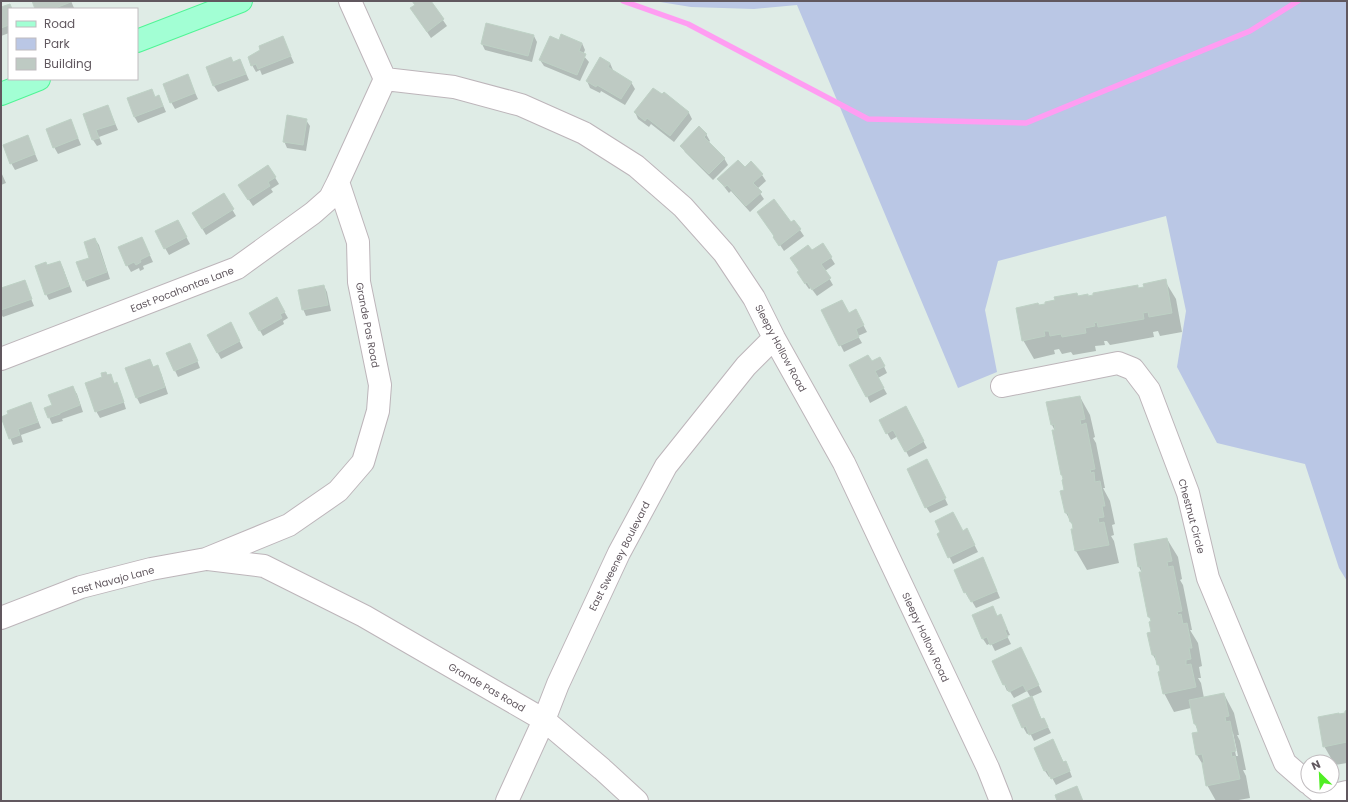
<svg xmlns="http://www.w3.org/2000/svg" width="1348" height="802" viewBox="0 0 1348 802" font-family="Poppins,sans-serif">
<rect width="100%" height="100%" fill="#dfece6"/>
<path fill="#bac7e5" d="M654 1H1347V581L1339 568 1305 464 1217 443 1177 367 1186 311 1166 216 998 261 985 310 997 372 958 388 797 5 754 9 691 7Z"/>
<path fill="#0003" fill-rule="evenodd" d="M33 1H71L74 8 36 9Z
M412 1H430L447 26 431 38 411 8 415 5Z
M1 8 12 9H9V33L1 36Z
M534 36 537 42 532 62 485 50 482 44Z
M283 38 294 63 262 75 260 70 256 72 252 65Z
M559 41 582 43 585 50 583 55 589 62 580 81 544 66 540 60Z
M240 60 249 80 218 92 214 86 233 63Z
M610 63 613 70 612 71 631 82 635 89 625 105 601 91 600 93 590 88 587 81Z
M187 75 198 99 175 109 171 102Z
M151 90 155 98 159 96 166 112 138 123 134 116Z
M664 93 689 113 692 119 674 142 651 124 649 127 638 119 635 112 662 96Z
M108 107 118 130 99 137 102 144 97 146 93 140 85 115Z
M306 120 310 126 306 151 287 148 284 141Z
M71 121 81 145 58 154 54 147Z
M706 134 710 141 708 143 724 158 728 165 713 180 685 152 681 146Z
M28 137 38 161 15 170 11 163Z
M268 166 279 184 271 189 273 192 253 206 243 191Z
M744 169 762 175 766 181 757 189 764 199 750 212 731 191 729 193 718 179Z
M1 172 6 183 1 185Z
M223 194 236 216 206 235 193 213Z
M758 212 791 223 794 221 804 236 784 251Z
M181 227 190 244 169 255 165 248Z
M142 238 153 262 143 266 144 269 140 271 139 268 131 272 127 265Z
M95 239 99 245 110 279 87 287 84 280Z
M823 245 835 264 825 271 833 285 817 296 811 288 809 289 802 279 812 252Z
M60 262 63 268 72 292 49 300 46 294Z
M24 281 34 306 3 317 1 314V289Z
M1165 281 1176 299 1182 332 1160 336 1158 331 1153 332 1154 337 1110 345 1107 341H1104L1105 345 1095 346 1096 351 1073 355 1071 352 1062 354 1059 349 1054 350 1055 354 1034 359 1023 340 1039 306 1078 297H1088L1137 286 1139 289Z
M324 286 327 292 331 311 306 316 303 309Z
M277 299 288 318 283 321 284 324 263 336 250 313Z
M823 310 859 317 867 332 858 336 862 343 844 352Z
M234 330 243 348 221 359 208 335Z
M193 350 200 368 178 377 167 354Z
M880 358 887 373 878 378 887 394 870 403 867 396 871 363Z
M150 360 154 368 157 367 161 373 168 394 140 404 137 398Z
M106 373 108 376 110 375 115 384H117L120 390 126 409 100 418 96 411 103 378Z
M73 388 77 394 83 412 62 419 63 421 52 424 45 408 53 406Z
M1080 397 1090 415 1095 437 1093 438 1096 443 1105 488H1103L1110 501 1115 524 1112 525 1114 535 1111 536 1114 541 1119 563 1087 570 1076 551 1072 530 1074 528 1066 513 1065 480 1062 475 1055 431 1052 425Z
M31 403 41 428 21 435 23 442 13 445 2 417Z
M909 414 927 448 909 457 898 436 891 440 880 420Z
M930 467 948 505 930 513 926 507Z
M963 532 970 536 978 552 953 564 938 534Z
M1167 539 1178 557 1182 579 1180 580 1183 585 1192 630H1190L1198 643 1202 666 1199 667 1201 678H1198L1201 683 1204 698 1224 694 1234 713 1239 735H1237L1240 741 1246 770H1243L1246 776 1250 798 1233 801H1216L1207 785 1203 765 1197 755 1193 734 1199 733 1195 724 1191 708 1174 712 1164 693 1161 670 1153 655 1149 634 1152 633V622L1149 617 1142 573 1139 567 1135 545ZM1231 730 1233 733 1238 756H1236Z
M986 565 1000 598 976 608 970 598 969 599 965 592Z
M996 613 997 617 1004 622 1010 635 1007 636 1011 644 995 651 991 643 987 645 983 639Z
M1024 655 1042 692 1031 697 1042 720 1044 719 1051 733 1034 741 1030 733 1027 734 1023 727 1014 705 1031 698 1027 691 1014 698 1009 690 1007 691 1004 684Z
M1347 711V763L1335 765 1324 746 1339 715 1346 714Z
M1053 741 1064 763 1069 769 1072 777 1056 785 1051 776 1049 777 1045 771 1035 748Z"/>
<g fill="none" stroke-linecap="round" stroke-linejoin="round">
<path stroke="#ff9df2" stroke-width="5.5" d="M623 1 688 24 868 119 1026 123 1250 31 1298 1"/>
</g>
<path fill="#becac3" stroke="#bed1c5" d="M32 1H71V2L53 9H35Z
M412 1H431L444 19 427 32 410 8 415 5Z
M10 4 12 9H9V25L1 28V7Z
M486 23 534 35 528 56 481 44Z
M561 34 582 43 579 51 586 54 577 75 539 60 550 36 559 40Z
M283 36 291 56 258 69 256 64 251 66 248 57 260 50 259 46Z
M231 57 233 62 240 59 246 74 213 86 206 67Z
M600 57 610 63 608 67 632 82 621 99 597 85 596 87 586 81Z
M188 74 195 93 170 103 163 84Z
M653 88 662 94 664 92 689 112 670 136 647 118 645 121 634 112Z
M152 89 155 97 159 95 163 106 134 117 127 98Z
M108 105 115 124 96 130 99 138 92 140 83 114Z
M287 115 307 119 303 145 283 142Z
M71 119 78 138 53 148 46 129Z
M699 126 707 134 704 137 725 158 709 174 680 146Z
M28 135 35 154 10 164 3 145Z
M738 160 745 167 751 161 763 174 753 183 762 192 746 206 727 185 725 187 717 179Z
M268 165 276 177 268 182 270 186 248 200 238 185Z
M224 193 234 209 202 229 192 213Z
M774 199 791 222 794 220 801 229 779 246 773 237 774 236 757 212Z
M178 220 187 237 164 249 155 231Z
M142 237 150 255 140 260 141 262 136 265 134 262 126 266 118 247Z
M95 238 107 272 83 281 76 262 89 258 84 242Z
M823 243 832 257 821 264 831 278 812 290 807 282 805 284 797 272 799 271 790 258 808 245 812 250Z
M60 261 69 286 45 295 35 266 46 262 47 265Z
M1166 279 1172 313 1149 317 1148 312 1143 313 1144 319 1098 327 1097 322 1094 323 1095 326 1085 328 1086 333 1062 337 1061 334 1050 336 1049 331H1044L1045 336 1022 341 1016 308 1038 303 1039 305 1045 304V302L1055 300 1054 297 1077 293 1078 296 1088 294V296L1093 295V293L1138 285V288L1144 287 1143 284Z
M25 280 32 299 1 310V288Z
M324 285 328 305 302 310 298 290Z
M277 297 285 312 280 314 282 318 259 331 249 313Z
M842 300 849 313 856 309 864 325 856 329 859 337 839 346 821 310Z
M231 322 240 341 217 353 207 335Z
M190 343 198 361 174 371 166 353Z
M868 355 872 361 880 357 885 366 875 371 884 388 866 397 849 365Z
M150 359 153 367 158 365 165 387 136 398 125 368Z
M106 372 107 375 111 374 114 384 117 382 124 402 95 412 85 383 102 377 101 373Z
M73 386 80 405 60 413V414L48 418 44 408 52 405 48 395Z
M1080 396 1085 419 1080 420 1081 425 1086 423 1095 469 1090 470 1091 473 1094 472 1095 482 1100 481 1105 506H1102L1104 517 1098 518 1099 523 1104 522 1109 545 1075 551 1071 529H1073L1072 522H1070L1068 513H1065L1060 491 1064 490 1062 480 1063 479 1062 475H1061L1052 430H1055L1054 424 1051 425 1046 402Z
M31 402 38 422 18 429 20 435 9 439 1 417 8 414 7 411Z
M906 406 924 441 905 452 893 430 886 434 879 420Z
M927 459 946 498 925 508 907 469Z
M953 512 963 531 967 528 975 545 948 558 937 534 940 532 935 521Z
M1167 538 1172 561 1167 562 1168 567 1173 566 1182 611 1177 612 1178 615 1181 614 1183 624 1187 623 1192 648H1189L1191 659 1186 660V665L1191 664 1196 687 1163 694 1158 672 1160 671 1159 664 1157 665 1155 655H1152L1147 633 1151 632 1149 622 1151 621 1150 617H1148L1139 572H1142L1141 566 1138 567 1134 544Z
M983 557 997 591 971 602 966 592 964 593 954 570Z
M993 606 997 616 1001 614 1007 629 1005 630 1008 637 990 645 987 637 982 639 972 615Z
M1021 647 1039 685 1026 691 1023 685 1009 692 1005 684 1003 685 992 661Z
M1224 693 1229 716 1225 717 1226 722 1230 721 1236 751 1231 752 1232 757 1235 756 1240 779 1206 786 1202 763H1204L1202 754 1196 755 1192 733 1198 732 1196 724H1194L1189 700Z
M1032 696 1041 719 1044 718 1048 727 1029 735 1026 726 1022 728 1012 705Z
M1347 710V742L1323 747 1318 717 1339 713V714L1345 713V711Z
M1053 739 1063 762 1066 761 1070 771 1051 779 1047 770 1044 771 1034 748Z
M1077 786 1083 801H1057L1055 795Z"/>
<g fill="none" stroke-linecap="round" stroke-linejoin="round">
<defs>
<path id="minor" d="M385 79 454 87 521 105 584 133 636 166 683 207 724 253 754 298 774 338 844 463 988 768 1001 801
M1 359 237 268 313 213 330 198 338 182
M1002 386 1118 363 1133 369 1149 390 1188 493 1208 578 1285 763 1308 783
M208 559 264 566 364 616 544 720 602 769 637 801
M1 618 81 587 151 569 206 559 289 525 338 491 363 462 378 411 380 385 359 282 358 242 338 182 385 79 350 1
M1312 786 1326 797 1347 792
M507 801 544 720 558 684 619 553 666 466 746 366 774 338"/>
<path id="major" d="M137 41 241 1
M1 94 39 79"/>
</defs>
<use href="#minor" stroke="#bdb5ba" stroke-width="24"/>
<use href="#major" stroke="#4ff595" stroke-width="24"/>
<use href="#minor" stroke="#fff" stroke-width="22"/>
<use href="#major" stroke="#a2ffd4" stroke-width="22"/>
</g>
<g text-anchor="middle" stroke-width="3" stroke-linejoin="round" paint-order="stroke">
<g font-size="10" fill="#61585f" stroke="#fff">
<text transform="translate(182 289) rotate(-21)" y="4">East Pocahontas Lane</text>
<text transform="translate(368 325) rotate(79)" y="4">Grande Pas Road</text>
<text transform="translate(781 348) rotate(62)" y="4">Sleepy Hollow Road</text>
<text transform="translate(1192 516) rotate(75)" y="4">Chestnut Circle</text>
<text transform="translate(619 556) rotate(-63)" y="4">East Sweeney Boulevard</text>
<text transform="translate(113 580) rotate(-15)" y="4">East Navajo Lane</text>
<text transform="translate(926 637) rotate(65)" y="4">Sleepy Hollow Road</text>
<text transform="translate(487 687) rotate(30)" y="4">Grande Pas Road</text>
</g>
</g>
<rect width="1348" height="802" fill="none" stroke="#61585f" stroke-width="4"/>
<rect x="8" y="8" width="130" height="72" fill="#ffffff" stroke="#c0bcbf"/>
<rect x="16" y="21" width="20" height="6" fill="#a2ffd4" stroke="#c0bcbf"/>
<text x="44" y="28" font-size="12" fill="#61585f">Road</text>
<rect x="16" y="38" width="20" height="12" fill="#bac7e5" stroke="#c0bcbf"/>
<text x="44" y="48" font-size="12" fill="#61585f">Park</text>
<rect x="16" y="58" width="20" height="12" fill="#becac3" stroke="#c0bcbf"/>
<text x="44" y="68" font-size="12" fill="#61585f">Building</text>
<g transform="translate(1320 774) rotate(336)"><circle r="19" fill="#ffffff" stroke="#c0bcbf"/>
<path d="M0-3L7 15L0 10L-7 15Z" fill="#50ee24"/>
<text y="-6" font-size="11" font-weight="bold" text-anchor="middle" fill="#61585f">N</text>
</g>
</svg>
